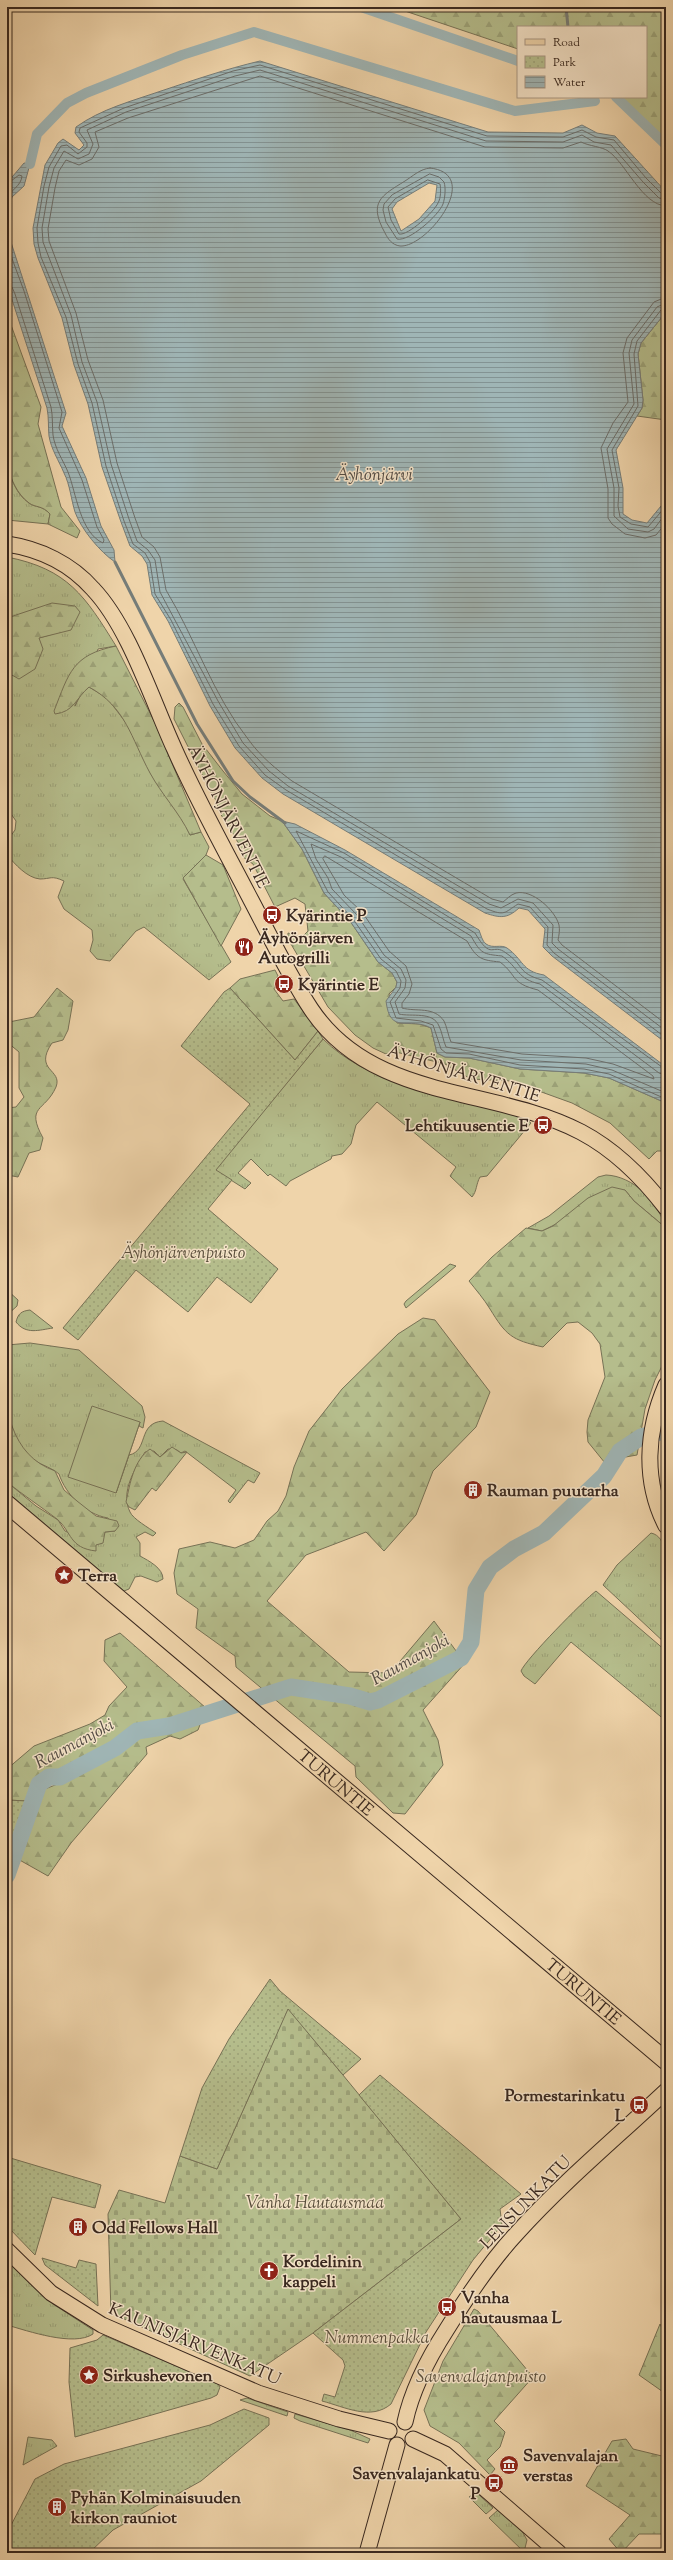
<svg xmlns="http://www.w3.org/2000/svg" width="673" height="2560" viewBox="0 0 673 2560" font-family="'Sorts Mill Goudy',serif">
<defs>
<pattern id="grass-tufts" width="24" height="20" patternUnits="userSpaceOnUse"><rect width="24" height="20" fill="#b5bd8c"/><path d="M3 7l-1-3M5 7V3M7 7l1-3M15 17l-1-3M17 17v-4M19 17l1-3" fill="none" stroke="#9ca278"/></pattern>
<pattern id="forest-firs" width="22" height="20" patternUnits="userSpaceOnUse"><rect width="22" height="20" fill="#b5bd8c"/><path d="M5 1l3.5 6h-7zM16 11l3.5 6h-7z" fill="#9ca278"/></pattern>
<pattern id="cemetery-stones" width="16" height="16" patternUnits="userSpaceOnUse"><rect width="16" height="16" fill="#b5bd8c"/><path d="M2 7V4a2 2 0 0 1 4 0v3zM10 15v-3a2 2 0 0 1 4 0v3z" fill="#9ca278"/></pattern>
<pattern id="park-dots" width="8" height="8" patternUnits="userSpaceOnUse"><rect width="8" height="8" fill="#b5bd8c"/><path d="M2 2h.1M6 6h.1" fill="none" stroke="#9ca278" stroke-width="1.8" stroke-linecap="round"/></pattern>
<pattern id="water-rules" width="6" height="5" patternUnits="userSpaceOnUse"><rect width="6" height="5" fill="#9fb5b5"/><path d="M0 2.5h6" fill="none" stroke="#839393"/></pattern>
</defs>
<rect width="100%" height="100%" fill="#efd4aa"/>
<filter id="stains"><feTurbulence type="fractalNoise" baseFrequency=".005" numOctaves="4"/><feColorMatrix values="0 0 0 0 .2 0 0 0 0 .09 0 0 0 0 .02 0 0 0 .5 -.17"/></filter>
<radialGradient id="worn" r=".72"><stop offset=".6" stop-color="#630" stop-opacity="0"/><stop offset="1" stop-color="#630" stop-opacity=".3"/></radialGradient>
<path fill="url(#grass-tufts)" stroke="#777256" d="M7 466C12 480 16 494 29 503 36 508 42 505 50 514L48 524 7 520Z
M7 557C68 569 85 596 116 646L98 649 75 706 81 694 89 687 107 698 127 724 151 774 182 818 190 835 201 832 209 847 206 855 183 879 231 962 209 980 144 927 136 931 110 961 97 959 90 951 93 940 92 930 64 909 58 897 64 881C51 875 51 879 40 879 27 878 15 864 7 855V841L15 830 16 821 7 808V665L10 674 39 638 53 634 16 617 7 618Z
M323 1039C367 1082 428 1091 485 1107 499 1111 521 1113 531 1123L487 1176 480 1177C476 1184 477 1191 472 1197L450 1176 456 1167 377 1102 356 1125 351 1144 342 1154 332 1156 331 1159 290 1181 286 1186 270 1174 268 1176 251 1159 238 1173 251 1183 245 1189 215 1170Z
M606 1175C633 1176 658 1201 665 1227L634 1201 625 1190 542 1231 528 1228 549 1216 598 1177Z
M450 1264 456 1266 406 1308 404 1304 406 1301Z
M7 1290 18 1300 17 1306 7 1315Z
M30 1310 53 1328C39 1330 26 1335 16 1322 18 1314 21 1311 30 1310Z
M30 1343 79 1350 142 1406 145 1417 143 1428 139 1426 140 1422 116 1493 129 1455C149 1451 137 1423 163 1421L260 1473 254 1483 248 1480 230 1503 228 1501 236 1490 185 1451 181 1453 177 1450 168 1449 160 1457 154 1451 145 1452C135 1469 120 1492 130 1512 133 1519 149 1528 156 1533L153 1536 145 1532 136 1537 140 1543V1556C149 1561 163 1568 163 1579L157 1582 141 1576 135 1577 129 1589 124 1591 7 1492V1482L36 1506 58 1520 65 1531 96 1545 105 1532 115 1531 108 1518C85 1514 66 1495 59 1474 50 1466 36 1464 27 1455 1 1426 7 1381 7 1345Z
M651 1533C660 1535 662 1542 666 1550V1644L603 1585 617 1565Z
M596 1591 666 1651V1721L571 1642 535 1684 524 1676 521 1671C525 1660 584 1600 596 1591Z
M7 2261 53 2304 93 2330V2334C74 2347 28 2331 7 2325Z
M247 2398 288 2412 287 2416 240 2400Z
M295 2414 350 2430 370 2439 368 2443 300 2421 294 2418Z
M28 2437 52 2440 57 2446 23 2465Z
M476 2492 493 2508 486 2514 469 2497Z
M498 2510 522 2531 527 2540 524 2552 489 2518Z"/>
<path fill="url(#forest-firs)" stroke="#777256" d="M393 7H666V140L620 97H646V27H518V49Z
M666 312V420L637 416 642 408 643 400 638 354 641 343Z
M7 314 41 407 38 424 61 507 80 531 77 538 48 524 50 514C42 505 36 508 29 503 16 493 12 480 7 466Z
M52 603 75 606 80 612 71 630 39 638 43 649 35 669 19 679 10 674 7 665V618Z
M116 646 155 723 201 832 190 835C179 812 162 795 150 773 131 738 126 707 89 687 76 698 74 712 55 714L54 711C69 673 72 655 116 646Z
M179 703 183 707 202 744 223 771 242 794 270 816 282 821 302 849 324 893 350 921 378 962 392 973 397 982 396 987 389 994 397 1023 420 1024 431 1028 437 1053 445 1057 469 1058 520 1069 584 1073 609 1078 666 1103V1151H657L649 1159 610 1123 572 1103 511 1081 471 1079 445 1064 396 1052 386 1054 373 1048 355 1035 328 1007 288 939V933L302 937 308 931 305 904 295 898 275 907 253 864 243 857C240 841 228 827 220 813 217 806 218 802 213 796L174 719 175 707Z
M206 855 223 865 241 909 221 946 183 878Z
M275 970 278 976 274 989 283 1001 294 999 318 1031 295 1060 230 988 240 979Z
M57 988 73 1001 68 1030 63 1040 52 1043C33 1071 63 1069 56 1087 45 1112 25 1105 43 1138L40 1150 29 1153 18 1177 7 1175V1108L16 1107 24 1097 19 1088V1052L7 1042 9 1022 34 1017Z
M612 1187 625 1190 634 1201 666 1228V1358L655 1380 645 1409 637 1455 620 1458 608 1464 605 1463 588 1442 587 1432 588 1420 605 1377 600 1344 592 1333 578 1322 567 1323 543 1347C511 1340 506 1335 490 1309 484 1299 476 1290 469 1281L492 1257 526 1228 542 1231 553 1226 588 1198Z
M423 1318 435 1320 490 1392 476 1427 433 1471 416 1515 384 1551 366 1532 306 1555 267 1601 349 1672 390 1673 434 1621 465 1663 423 1710 438 1740 443 1765 405 1814 393 1813 356 1777 355 1766 236 1667 235 1656 196 1628 198 1609 177 1594 174 1573 179 1549 210 1542 235 1548 254 1540 267 1521 278 1511 286 1496 294 1467 309 1431 342 1389 398 1334Z
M7 1408C10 1413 10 1420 12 1426 20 1448 33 1463 55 1471L64 1490 77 1501 96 1516 117 1521 119 1526 115 1531 105 1532 103 1543 96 1545V1551C69 1548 72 1532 57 1519 40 1506 23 1495 7 1482Z
M172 1447 181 1453 187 1452 156 1491 152 1488 135 1510 129 1507 126 1502C130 1483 134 1460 150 1449L160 1457Z
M120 1633 206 1708 156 1726 134 1727 112 1746 77 1760 65 1771C37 1770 38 1778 27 1801L7 1800V1769L34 1746 90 1724 105 1715 109 1706 127 1687 104 1661 105 1640Z
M201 1722 198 1730 180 1739 170 1736 146 1747 147 1754 71 1843 48 1876 16 1858 40 1791 65 1781 106 1759 140 1735 172 1730Z
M474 2309 478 2311 533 2377 494 2421 505 2432 500 2447 487 2460 495 2469 490 2475 459 2443 430 2426 424 2410 443 2361Z
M660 2324 666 2336V2394L639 2375Z
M626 2439 633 2449 666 2457V2534H639L621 2553 609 2539 630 2515 586 2486 612 2441Z"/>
<path fill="url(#cemetery-stones)" stroke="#777256" d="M288 2008 461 2219 313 2333 250 2376 111 2313 108 2214 119 2190 165 2203 180 2156 217 2169Z"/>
<path fill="url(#park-dots)" stroke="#777256" d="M230 988 295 1060 318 1031 323 1039 216 1170 232 1180 208 1209 278 1269 251 1303 217 1277 188 1312 136 1270 78 1340 63 1328 250 1104 181 1046 224 992Z
M7 1800 27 1801 7 1863Z
M270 1979 280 1991 361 2059 343 2075 288 2009 217 2169 180 2156 202 2088 229 2039Z
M380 2075 521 2194 500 2209 502 2225 473 2260 426 2332 391 2404C371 2421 345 2407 322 2401L324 2394 335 2397 345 2366 343 2360 313 2333 461 2219 359 2095Z
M7 2157 101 2185 95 2208 52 2197 35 2255 7 2226Z
M42 2258 76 2268 79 2260 96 2264 98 2306 45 2265Z
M103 2335 218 2384 220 2387 217 2395 211 2398 75 2437 69 2382 70 2348 97 2340Z
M244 2409 269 2418V2425L201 2481 113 2530 89 2553H26L7 2547V2533L35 2479 64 2464 210 2425Z"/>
<path fill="#b5bd8c" stroke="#777256" d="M92 1406 140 1422 116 1493 68 1477Z"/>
<path fill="url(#water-rules)" stroke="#767d79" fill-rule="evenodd" d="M260 61 488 132 563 133 582 125 597 133 615 136 666 192V312L641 343 638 354 643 400 642 408 616 450 623 488V514L632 520 647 523 666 500V1043L552 956 543 947 545 929 528 910 519 908C507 919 500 918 485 913L283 794 262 778 235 748 210 706 168 621 152 595 147 564 142 556 130 546 121 522 102 467 88 404 74 365 62 318 38 258 34 244 33 228 45 165 58 143 63 139 79 150 84 145 75 133 76 127C101 109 132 101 161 91 194 80 226 69 260 61ZM429 183 437 185 435 201 419 219 401 231 392 209 397 202Z
M24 163 30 164 24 186 12 197 9 208V236L66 413 62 426 86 478 101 526 114 550 115 562C100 552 81 529 75 512 71 499 70 485 64 473 59 461 51 449 49 436 48 426 49 418 47 408L7 284V183Z
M282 821 295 824 345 850 479 930C481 935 482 941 486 944 493 949 501 944 507 948 524 960 521 971 544 975L666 1067V1103L609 1078 584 1073 520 1069 469 1058 445 1057 437 1053 431 1028C409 1016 390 1036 386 1001L396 987 397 982 392 973 378 962 350 921 324 893 302 849Z"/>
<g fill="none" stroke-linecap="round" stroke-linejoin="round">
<path stroke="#6c6e6a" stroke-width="1" d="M430 168C484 174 427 248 400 246 392 245 388 239 385 233 368 202 381 196 405 181 413 176 420 169 430 168Z
M430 174 439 177 444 182C446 188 445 198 443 204 439 215 409 242 397 239L386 222 383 210 384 204 392 195Z
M428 180 440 184C441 189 441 198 438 203 434 212 408 236 399 234L391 220 388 207 395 199Z
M7 184 19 175 22 176C21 187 10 189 7 200
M666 195 662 194 646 178 614 140 596 137 582 130 563 137 487 136 260 65 233 71 124 108 80 128 79 132 87 143V147L78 154 67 145 61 146 49 167 44 186 37 228 38 243 41 257 66 317 78 364 92 403 106 466 124 521 133 544 145 553 150 562 155 594 171 620 213 704 239 746 265 775 286 790 487 909C505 916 504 913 518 904L530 907 548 927 547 945 554 953 666 1038
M666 200 659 198 643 182 611 145 594 142 582 135 563 142 486 141 260 70 235 76 126 112 87 130 93 144 89 154 78 159 64 151 54 168 49 187 42 228 43 242 71 315 82 362 97 402 111 464 129 519 137 541 148 550 155 560 160 592 218 701 243 743 269 771 288 786 489 904 501 908 518 899 533 903 553 925 552 943 558 949 666 1031
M666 206C642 205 626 163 608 151 603 147 589 146 581 142L563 148 485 147 260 76 128 118 95 132 99 147 92 159 79 165 66 160 59 171 55 188 48 229 49 241 76 313 88 360 103 400 117 463 135 518 142 537 154 547 160 557 166 590C195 638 213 695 248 739 260 756 276 769 292 781L492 899 503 902C507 899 510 895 516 893 532 889 555 910 559 925 560 930 559 935 558 940L562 945 666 1024
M7 245 24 291 62 412 59 428 82 480 97 527 104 540 103 543C80 533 76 492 68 472 63 460 55 449 53 435 52 425 53 417 51 407L15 294 12 287 7 285
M666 297 654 302 627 338 623 353 628 402 613 423 601 448 608 489V518L612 524 625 534 645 538 656 535 666 523
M666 303 657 307 632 340 629 353 634 404 607 449 614 488V516L628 529 648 532 654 529 666 513
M666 308 661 310 637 341 634 354 638 406 612 450 619 488 618 506 620 517 631 524 648 527 666 506
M325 856 467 941C477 959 481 960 500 962 518 976 510 983 538 990L653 1076 654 1079 613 1064 586 1058 522 1054 451 1042C448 1035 447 1027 444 1021 434 1006 416 1012 402 1008V1003L409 994 412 984 406 966 389 951 362 912 344 895 323 859Z
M666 1070 542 980C517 973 524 965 506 953 492 942 492 962 475 933L344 853 296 831 328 892 353 919 381 959 396 971 401 981 400 988 390 1002 396 1018 421 1021 433 1025 441 1049 446 1053 469 1054 520 1065 584 1069 609 1074 666 1099
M666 1075 659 1073 540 984C517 979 519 968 502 956 483 954 481 954 471 936L341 857 311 844 316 859 328 878 332 889 357 915 384 955 401 969 406 980 405 988 395 1002 399 1014C411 1017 433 1011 439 1026 442 1032 443 1040 446 1047L521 1060 586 1064 612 1070 666 1093"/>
<path stroke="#767d79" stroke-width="3" d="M566 7 568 27
M115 562 197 724 233 781 250 797 285 823"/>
<path stroke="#9fb5b5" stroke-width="10" d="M361 7 518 61
M616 97 666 145
M30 164 37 134 67 103 86 93 182 55 254 32 515 111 595 101"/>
<path stroke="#9fb5b5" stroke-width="17" d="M7 1875 39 1784 49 1777H60L115 1748 137 1731 169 1726 291 1687 350 1696 370 1702 378 1700 461 1658 471 1642 476 1590 490 1567 514 1549 544 1533 604 1476 620 1451 641 1437 660 1432"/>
<defs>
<path id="major" d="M7 544C40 549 71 564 93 589 129 627 152 700 174 748 197 800 225 850 251 900 270 936 288 974 311 1009 373 1102 493 1086 581 1132 615 1150 643 1178 666 1208
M666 1385C646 1431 643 1481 666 1526
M7 2250 51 2293 102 2325 258 2393 339 2419 389 2431
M405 2422C412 2389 429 2357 447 2329 468 2295 490 2262 517 2233 563 2182 616 2138 666 2091
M413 2439 445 2454 559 2553
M367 2553 397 2445"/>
<g id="highway">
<path id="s1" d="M7 1504 666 2061"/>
</g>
</defs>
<use href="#major" stroke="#39281f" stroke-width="17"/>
<use href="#highway" stroke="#39281f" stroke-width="19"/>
<use href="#major" stroke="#efd4aa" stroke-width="15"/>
<use href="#highway" stroke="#efd4aa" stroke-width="17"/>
</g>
<defs>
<symbol id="bus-disc" viewBox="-11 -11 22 22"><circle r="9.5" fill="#8f2418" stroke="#f5e3c8"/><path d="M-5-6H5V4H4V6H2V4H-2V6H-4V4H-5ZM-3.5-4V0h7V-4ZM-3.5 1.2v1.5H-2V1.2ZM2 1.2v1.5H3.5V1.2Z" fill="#fff"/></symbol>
<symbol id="restaurant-disc" viewBox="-11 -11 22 22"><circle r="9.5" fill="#8f2418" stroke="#f5e3c8"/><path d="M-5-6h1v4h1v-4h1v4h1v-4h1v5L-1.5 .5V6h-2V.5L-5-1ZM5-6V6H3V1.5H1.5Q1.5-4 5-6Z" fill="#fff"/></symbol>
<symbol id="building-disc" viewBox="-11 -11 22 22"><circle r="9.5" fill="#8f2418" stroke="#f5e3c8"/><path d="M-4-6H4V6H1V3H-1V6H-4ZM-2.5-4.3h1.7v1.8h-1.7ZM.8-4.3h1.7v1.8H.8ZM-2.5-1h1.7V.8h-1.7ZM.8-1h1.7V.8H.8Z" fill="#fff"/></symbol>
<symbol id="sight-disc" viewBox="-11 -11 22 22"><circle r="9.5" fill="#8f2418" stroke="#f5e3c8"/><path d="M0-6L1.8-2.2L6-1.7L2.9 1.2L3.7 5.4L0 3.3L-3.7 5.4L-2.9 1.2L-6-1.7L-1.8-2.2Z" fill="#fff"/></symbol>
<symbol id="church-disc" viewBox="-11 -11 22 22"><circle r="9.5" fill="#8f2418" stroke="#f5e3c8"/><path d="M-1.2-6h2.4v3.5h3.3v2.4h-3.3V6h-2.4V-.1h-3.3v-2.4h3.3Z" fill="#fff"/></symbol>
<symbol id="museum-disc" viewBox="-11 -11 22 22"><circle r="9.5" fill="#8f2418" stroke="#f5e3c8"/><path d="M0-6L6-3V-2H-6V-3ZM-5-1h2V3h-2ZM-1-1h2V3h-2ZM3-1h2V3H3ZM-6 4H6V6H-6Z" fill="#fff"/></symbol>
</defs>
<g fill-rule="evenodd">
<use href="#bus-disc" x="261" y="904" width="22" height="22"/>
<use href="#restaurant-disc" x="233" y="936" width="22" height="22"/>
<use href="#bus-disc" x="273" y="973" width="22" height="22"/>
<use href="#bus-disc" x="532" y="1114" width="22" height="22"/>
<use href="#building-disc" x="462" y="1479" width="22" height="22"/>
<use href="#sight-disc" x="53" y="1564" width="22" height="22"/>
<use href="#bus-disc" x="628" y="2094" width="22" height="22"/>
<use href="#building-disc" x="67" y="2216" width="22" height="22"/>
<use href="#church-disc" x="258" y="2260" width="22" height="22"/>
<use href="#bus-disc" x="436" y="2296" width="22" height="22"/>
<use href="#sight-disc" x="78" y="2364" width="22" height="22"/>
<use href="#museum-disc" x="498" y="2454" width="22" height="22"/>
<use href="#bus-disc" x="483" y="2472" width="22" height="22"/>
<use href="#building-disc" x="46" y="2496" width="22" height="22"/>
</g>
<g text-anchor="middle" stroke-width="3" stroke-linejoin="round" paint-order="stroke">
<g font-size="17" fill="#39281f" stroke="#f5e3c8">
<text transform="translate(229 816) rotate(63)" y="6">ÄYHÖNJÄRVENTIE</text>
<text transform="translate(464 1073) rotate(17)" y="6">ÄYHÖNJÄRVENTIE</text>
<text dy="6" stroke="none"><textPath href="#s1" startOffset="431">TURUNTIE</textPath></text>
<text dy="6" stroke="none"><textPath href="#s1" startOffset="755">TURUNTIE</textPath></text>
<text transform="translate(525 2202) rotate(-46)" y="6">LENSUNKATU</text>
<text transform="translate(195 2343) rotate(23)" y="6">KAUNISJÄRVENKATU</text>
</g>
<g font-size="17" font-weight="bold" fill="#39281f" stroke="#f5e3c8" text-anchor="start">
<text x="286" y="921">Kyärintie P</text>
<text x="258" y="943">Äyhönjärven<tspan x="258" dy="20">Autogrilli</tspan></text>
<text x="298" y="990">Kyärintie E</text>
<text x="529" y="1131" text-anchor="end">Lehtikuusentie E</text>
<text x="487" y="1496">Rauman puutarha</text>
<text x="78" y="1581">Terra</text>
<text x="625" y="2101" text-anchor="end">Pormestarinkatu<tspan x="625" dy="20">L</tspan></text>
<text x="92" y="2233">Odd Fellows Hall</text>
<text x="283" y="2267">Kordelinin<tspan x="283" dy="20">kappeli</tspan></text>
<text x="461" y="2303">Vanha<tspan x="461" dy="20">hautausmaa L</tspan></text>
<text x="103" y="2381">Sirkushevonen</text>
<text x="523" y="2461">Savenvalajan<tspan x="523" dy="20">verstas</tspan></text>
<text x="480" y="2479" text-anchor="end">Savenvalajankatu<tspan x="480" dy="20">P</tspan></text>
<text x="71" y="2503">Pyhän Kolminaisuuden<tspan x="71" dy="20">kirkon rauniot</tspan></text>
</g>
<g font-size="17" font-style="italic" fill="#584d3a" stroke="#f5e3c8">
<text x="183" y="1258">Äyhönjärvenpuisto</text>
<text x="315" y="2208">Vanha Hautausmaa</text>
<text x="377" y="2343">Nummenpakka</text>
<text x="481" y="2382">Savenvalajanpuisto</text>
</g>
<g font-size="18" font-style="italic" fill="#524b44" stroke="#f5e3c8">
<text x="374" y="480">Äyhönjärvi</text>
<text transform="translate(410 1659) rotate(-29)" y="6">Raumanjoki</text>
<text transform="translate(74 1743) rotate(-28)" y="6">Raumanjoki</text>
</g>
</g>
<rect width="673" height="2560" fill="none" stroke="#efd4aa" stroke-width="24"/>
<rect x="8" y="8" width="657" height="2544" fill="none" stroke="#39281f" stroke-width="2"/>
<rect x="12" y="12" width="649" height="2536" fill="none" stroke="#39281f"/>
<rect x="517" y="26" width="130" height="72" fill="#f5e3c8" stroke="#aa9884"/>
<rect x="525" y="39" width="20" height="6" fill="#efd4aa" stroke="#aa9884"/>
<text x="553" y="46" font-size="12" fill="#39281f">Road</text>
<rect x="525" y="56" width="20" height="12" fill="url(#park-dots)" stroke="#aa9884"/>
<text x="553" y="66" font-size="12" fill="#39281f">Park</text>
<rect x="525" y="76" width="20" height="12" fill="url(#water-rules)" stroke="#aa9884"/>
<text x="553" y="86" font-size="12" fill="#39281f">Water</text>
<rect width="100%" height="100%" filter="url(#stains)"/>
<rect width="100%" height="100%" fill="url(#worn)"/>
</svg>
